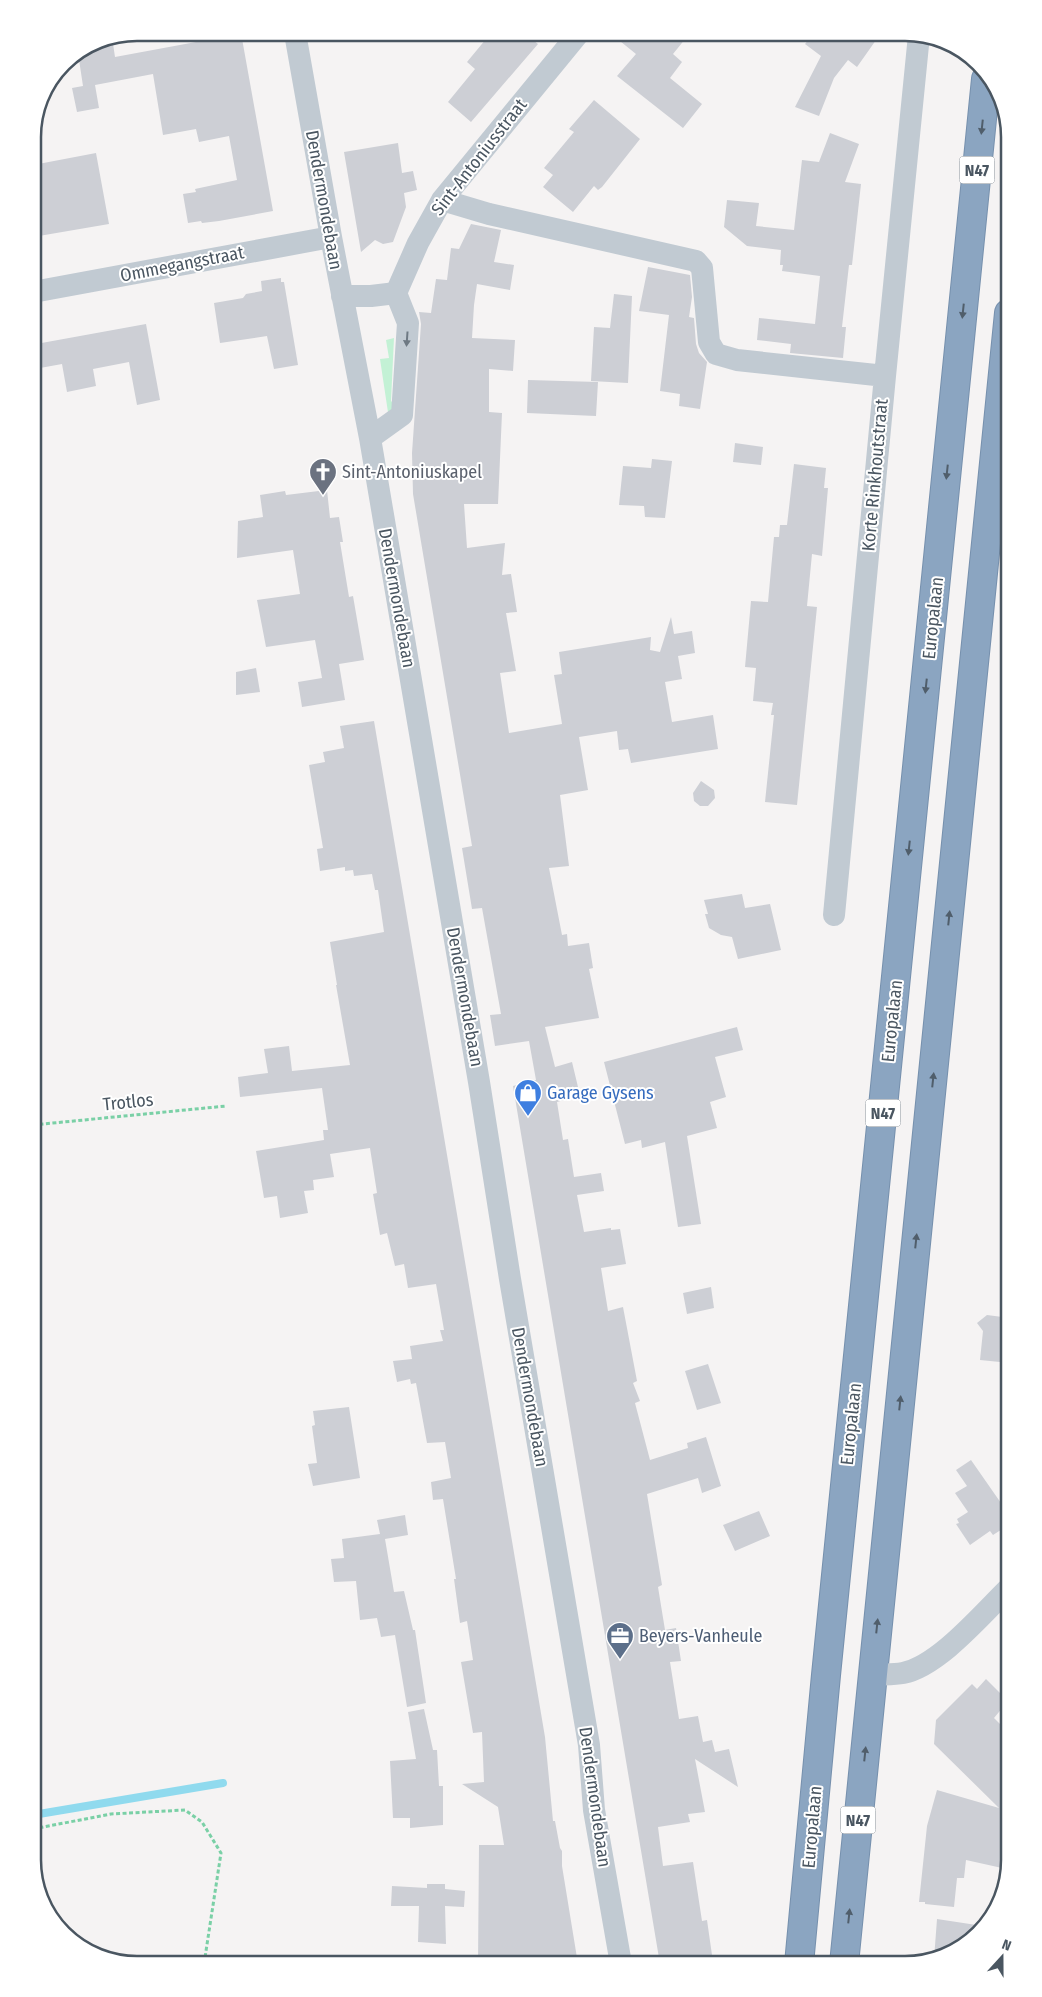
<svg xmlns="http://www.w3.org/2000/svg" width="1042" height="1997" viewBox="0 0 1042 1997" font-family="'Fira Sans Condensed',sans-serif">
<rect width="100%" height="100%" fill="#f5f3f3"/>
<path fill="#c3f1d5" d="M394 338 391 401 398 408 389 419 380 359 389 358 386 340Z"/>
<g fill="none" stroke-linecap="round" stroke-linejoin="round">
<path stroke="#90daee" stroke-width="8" d="M33 1815 223 1783"/>
</g>
<path fill="#cdcfd5" d="M195 33H241L273 211 219 221 202 223 201 221 188 223 183 194 196 192 195 189 237 180 229 136 199 142 196 129 163 135 153 74 95 85 99 108 77 112 72 88 83 86 78 53 95 42 112 37 115 57 196 42Z
M491 33H524L538 44 471 122 448 102 475 69 467 62Z
M610 33H690L673 54 682 62 670 78 702 104 683 128 617 76 636 54Z
M814 33H881L857 67 848 60 834 78 819 116 795 107 821 56 805 44Z
M594 100 640 139 602 187 598 190 594 186 573 212 543 187 553 175 544 168 574 132 569 129Z
M830 133 859 144 845 182 861 184 852 265H849L842 327H846L843 358 790 353 791 344 757 340 759 318 815 324 820 276 782 271 783 265H780L781 250 747 246 724 227 727 200 759 203 756 226 794 230 802 160 819 162Z
M398 143 402 173 413 171 417 190 404 193 406 207 393 242 383 244 375 240 361 252 344 152Z
M96 153 109 224 33 237V165Z
M471 224 501 230 494 262 514 265 510 290 477 284 474 305 472 338 515 340 513 371 489 369V412L502 413 498 504H464L467 548 505 543 502 575 511 574 517 612 506 613 516 671 500 673 509 733 562 724 554 675 562 674 559 652 651 637 650 650 660 652 671 617 674 634 692 631 695 653 678 656 682 679 665 682 672 722 713 715 718 749 631 763 628 749 619 750 617 731 579 737 588 790 560 795 569 866 549 868 562 935 567 934 568 946 589 943 593 968 589 969 599 1018 545 1027 555 1067 572 1062 578 1087 569 1089 571 1098 557 1102 563 1140 568 1139 574 1177 601 1173 604 1191 577 1195 584 1232 611 1228V1230L620 1229 626 1264 601 1268 608 1311 623 1307 637 1381 633 1383 640 1401 635 1403 650 1460 688 1448 687 1443 706 1437 721 1486 702 1493 698 1478 647 1494 662 1585 658 1587 665 1630 676 1628 681 1661 670 1662 679 1719 698 1716 703 1742 712 1740 715 1752 729 1749 738 1787 695 1759 705 1812 688 1814 690 1822 658 1827 663 1866 693 1862 702 1921 707 1920 712 1955 697 1957 698 1964H660L513 1086 536 1080 529 1041 495 1046 490 1015 501 1014 482 908 472 909 462 848 472 846 413 494 412 453 421 324 419 312 431 313 436 279 447 280 451 248 459 249Z
M648 267 690 275 692 297 689 317 694 318 696 344 699 353 707 362 700 409 679 406 680 394 660 391 669 315 639 311Z
M281 278V282H284L298 365 274 369 267 336 220 343 214 303 243 298 246 294 262 291 261 281Z
M614 294 632 296 628 383 591 381 594 327 610 328Z
M146 324 160 400 137 405 129 362 93 369 96 386 67 392 62 364 40 368 36 344Z
M528 380 598 382 596 416 527 413Z
M735 443 763 447 761 465 733 462Z
M652 459 672 461 665 518 645 517 644 506 619 505 623 466 651 468Z
M794 464 826 468 824 488H828L822 556 812 554 807 606 817 607 797 805 765 802 774 715H771L773 703 753 701 756 668 745 667 751 601 768 602 774 537H779L780 525H787Z
M327 490 330 518 339 517 343 542H340L349 597 353 596 364 660 339 664 345 700 302 707 298 682 322 678 315 640 266 647 257 600 300 594 293 550 237 558 238 521 263 517 260 495 285 491 286 495Z
M256 668 260 692 236 695V672Z
M374 721 545 1737 553 1821H555L560 1848 562 1851V1866L578 1964H478L479 1845H504L498 1807 462 1784 484 1782 482 1732 473 1733 461 1662 473 1660 467 1621 460 1623 454 1579H456L443 1499 433 1500 431 1482 451 1478 445 1442 427 1443 416 1383 411 1384 410 1379 397 1382 393 1361 412 1359 410 1346 443 1341 440 1330H444L436 1284 408 1288 404 1264 395 1266 387 1233 380 1235 373 1194 377 1193 370 1148 330 1154 334 1177 313 1180 314 1190 304 1191 308 1213 280 1218 277 1196 264 1198 256 1151 324 1140 323 1130H328L322 1088 240 1097 238 1077 268 1073 264 1049 289 1046 292 1071 350 1065 336 985H337L330 942 384 932 378 890H375L372 874 354 876 353 870 345 871V867L320 871 317 849 323 848 309 765 325 762 323 752 344 748 340 726Z
M701 781 714 790 715 798 708 806H700L694 801 693 793Z
M742 894 745 908 770 904 781 950 738 959 732 937 721 935 709 928 705 914H708L704 900Z
M737 1027 743 1050 715 1057 726 1097 710 1102 717 1128 687 1136 701 1224 678 1227 665 1142 642 1148 641 1140 625 1144 604 1062Z
M711 1287 714 1308 687 1314 683 1293Z
M987 1315 1010 1318V1363L980 1360 983 1331 977 1323Z
M708 1364 721 1403 697 1410 685 1371Z
M349 1407 360 1478 313 1486 308 1464 317 1463 312 1426 315 1425 313 1411Z
M971 1460 1010 1516V1524L993 1535 990 1531 970 1545 956 1524 959 1523 957 1519 968 1512 955 1493 967 1486 956 1470Z
M759 1511 770 1536 735 1551 723 1525Z
M405 1515 408 1535 385 1539 394 1592 404 1591 413 1630H415L426 1703 407 1707 395 1635 381 1637 377 1618 360 1620 356 1581 334 1582 331 1559 344 1558 342 1539 380 1534 377 1520Z
M986 1679 1008 1701 994 1718 1010 1734V1837L1002 1868 966 1860 964 1878H957L954 1907 925 1904V1902H919L927 1826 937 1790 999 1808 934 1744 936 1720 972 1684 977 1689Z
M424 1709 433 1750H437L439 1786H443V1825L410 1828V1818H393L390 1761 416 1759 408 1712Z
M427 1884H445V1889L465 1891 464 1907 445 1906 446 1944 418 1942 419 1906H391L392 1886 427 1888Z
M937 1919 983 1926 945 1956 934 1959Z"/>
<g fill="none" stroke-linecap="round" stroke-linejoin="round">
<defs>
<path id="highway" d="M799 1964 826 1675 986 79
M844 1964 1009 313"/>
</defs>
<use href="#highway" stroke="#7690ad" stroke-width="30"/>
<path stroke="#7ad0a6" stroke-width="3" stroke-dasharray="4 2.5" stroke-linecap="butt" d="M33 1125 226 1106
M33 1829 111 1814 185 1810 202 1822 221 1853 204 1964"/>
<path stroke="#c1cad2" stroke-width="22" d="M295 33 331 237 370 438 479 1082 510 1279 589 1745 594 1810 621 1964
M442 200 489 214 696 261 702 268 709 342 716 354 737 360 885 376
M33 292 331 237
M342 296H371L396 293 418 243 442 200 579 33
M370 438 402 415 408 323 396 293
M834 915 885 376 919 35
M872 1675C882 1674 893 1675 903 1673 939 1666 983 1613 1009 1588"/>
<use href="#highway" stroke="#8ba5c1" stroke-width="28"/>
</g>
<defs><path id="oneway-solid" d="M-6-.8H1V-3.2L6.5 0L1 3.2V.8H-6Z" transform="scale(1.25)"/></defs>
<g fill="#505e6b">
<use href="#oneway-solid" transform="translate(982 127) rotate(96)"/>
<use href="#oneway-solid" transform="translate(963 311) rotate(96)"/>
<use href="#oneway-solid" transform="translate(947 472) rotate(96)"/>
<use href="#oneway-solid" transform="translate(926 686) rotate(96)"/>
<use href="#oneway-solid" transform="translate(909 848) rotate(96)"/>
<use href="#oneway-solid" transform="translate(949 918) rotate(-84)"/>
<use href="#oneway-solid" transform="translate(933 1080) rotate(-84)"/>
<use href="#oneway-solid" transform="translate(916 1241) rotate(-84)"/>
<use href="#oneway-solid" transform="translate(900 1403) rotate(-84)"/>
<use href="#oneway-solid" transform="translate(877 1626) rotate(-84)"/>
<use href="#oneway-solid" transform="translate(865 1754) rotate(-84)"/>
<use href="#oneway-solid" transform="translate(849 1916) rotate(-84)"/>
</g>
<use fill="#6e7983" href="#oneway-solid" transform="translate(407 339) rotate(94)"/>
<defs>
<symbol id="church-pin" viewBox="-11 -11 22 30"><path d="M0 17L-7.5 6A9.5 9.5 0 1 1 7.5 6Z" fill="#6b7280" stroke="#fff"/><path d="M-1.2-6h2.4v3.5h3.3v2.4h-3.3V6h-2.4V-.1h-3.3v-2.4h3.3Z" fill="#fff"/></symbol>
<symbol id="shop-pin" viewBox="-11 -11 22 30"><path d="M0 17L-7.5 6A9.5 9.5 0 1 1 7.5 6Z" fill="#3f7fe0" stroke="#fff"/><path d="M-5-2.5h2.3a2.7 3.5 0 0 1 5.4 0H5L5.5 6h-11ZM-1.5-2.5h3a1.5 2.3 0 0 0-3 0Z" fill="#fff"/></symbol>
<symbol id="office-pin" viewBox="-11 -11 22 30"><path d="M0 17L-7.5 6A9.5 9.5 0 1 1 7.5 6Z" fill="#5c6f8a" stroke="#fff"/><path d="M-6-3h4V-5.5h4V-3h4V5H-6ZM-1-4.5V-3h2v-1.5ZM-6 0V1H6V0Z" fill="#fff"/></symbol>
</defs>
<g fill-rule="evenodd">
<use href="#church-pin" x="307" y="456" width="32" height="43"/>
<use href="#shop-pin" x="512" y="1077" width="32" height="43"/>
<use href="#office-pin" x="604" y="1620" width="32" height="43"/>
</g>
<g text-anchor="middle" stroke-width="4" stroke-linejoin="round" paint-order="stroke">
<g fill="#fff" stroke="#808990" stroke-width="1">
<rect x="959.5" y="156.5" width="35" height="27" rx="4"/>
<rect x="865.5" y="1099.5" width="35" height="27" rx="4"/>
<rect x="840.5" y="1806.5" width="35" height="27" rx="4"/>
</g>
<g font-size="16" font-weight="bold" fill="#4a5661">
<text x="977" y="176">N47</text>
<text x="883" y="1119">N47</text>
<text x="858" y="1826">N47</text>
</g>
<g font-size="18" fill="#4a5661" stroke="#fff">
<text transform="translate(479 157) rotate(-52)" y="6">Sint-Antoniusstraat</text>
<text transform="translate(324 200) rotate(80)" y="6">Dendermondebaan</text>
<text transform="translate(182 264) rotate(-11)" y="6">Ommegangstraat</text>
<text transform="translate(875 475) rotate(-85)" y="6">Korte Rinkhoutstraat</text>
<text transform="translate(397 598) rotate(80)" y="6">Dendermondebaan</text>
<text transform="translate(933 618) rotate(-84)" y="6">Europalaan</text>
<text transform="translate(465 997) rotate(80)" y="6">Dendermondebaan</text>
<text transform="translate(892 1021) rotate(-84)" y="6">Europalaan</text>
<text transform="translate(128 1102) rotate(-6)" y="6">Trotlos</text>
<text transform="translate(530 1397) rotate(80)" y="6">Dendermondebaan</text>
<text transform="translate(851 1424) rotate(-84)" y="6">Europalaan</text>
<text transform="translate(595 1797) rotate(82)" y="6">Dendermondebaan</text>
<text transform="translate(812 1827) rotate(-85)" y="6">Europalaan</text>
</g>
<g font-size="18" fill="#5b616d" stroke="#fff" text-anchor="start">
<text x="342" y="478">Sint-Antoniuskapel</text>
</g>
<g font-size="18" fill="#366cbe" stroke="#fff" text-anchor="start">
<text x="547" y="1099">Garage Gysens</text>
</g>
<g font-size="18" fill="#4e5e75" stroke="#fff" text-anchor="start">
<text x="639" y="1642">Beyers-Vanheule</text>
</g>
</g>
<path d="M0 0H1042V1997H0ZM137 41H905A96 96 0 0 1 1001 137V1860A96 96 0 0 1 905 1956H137A96 96 0 0 1 41 1860V137A96 96 0 0 1 137 41Z" fill="#fff" fill-rule="evenodd"/>
<path fill="none" stroke="#4a5661" stroke-width="2.5" d="M137 41H905A96 96 0 0 1 1001 137V1860A96 96 0 0 1 905 1956H137A96 96 0 0 1 41 1860V137A96 96 0 0 1 137 41Z"/>
<g transform="translate(1002 1957) rotate(21)" stroke="#ffffff" stroke-width="4" paint-order="stroke">
<path d="M0-4L9 19L0 12L-9 19Z" fill="#4a5661"/>
<text y="-8" font-size="14" font-weight="bold" text-anchor="middle" fill="#4a5661">N</text>
</g>
</svg>
